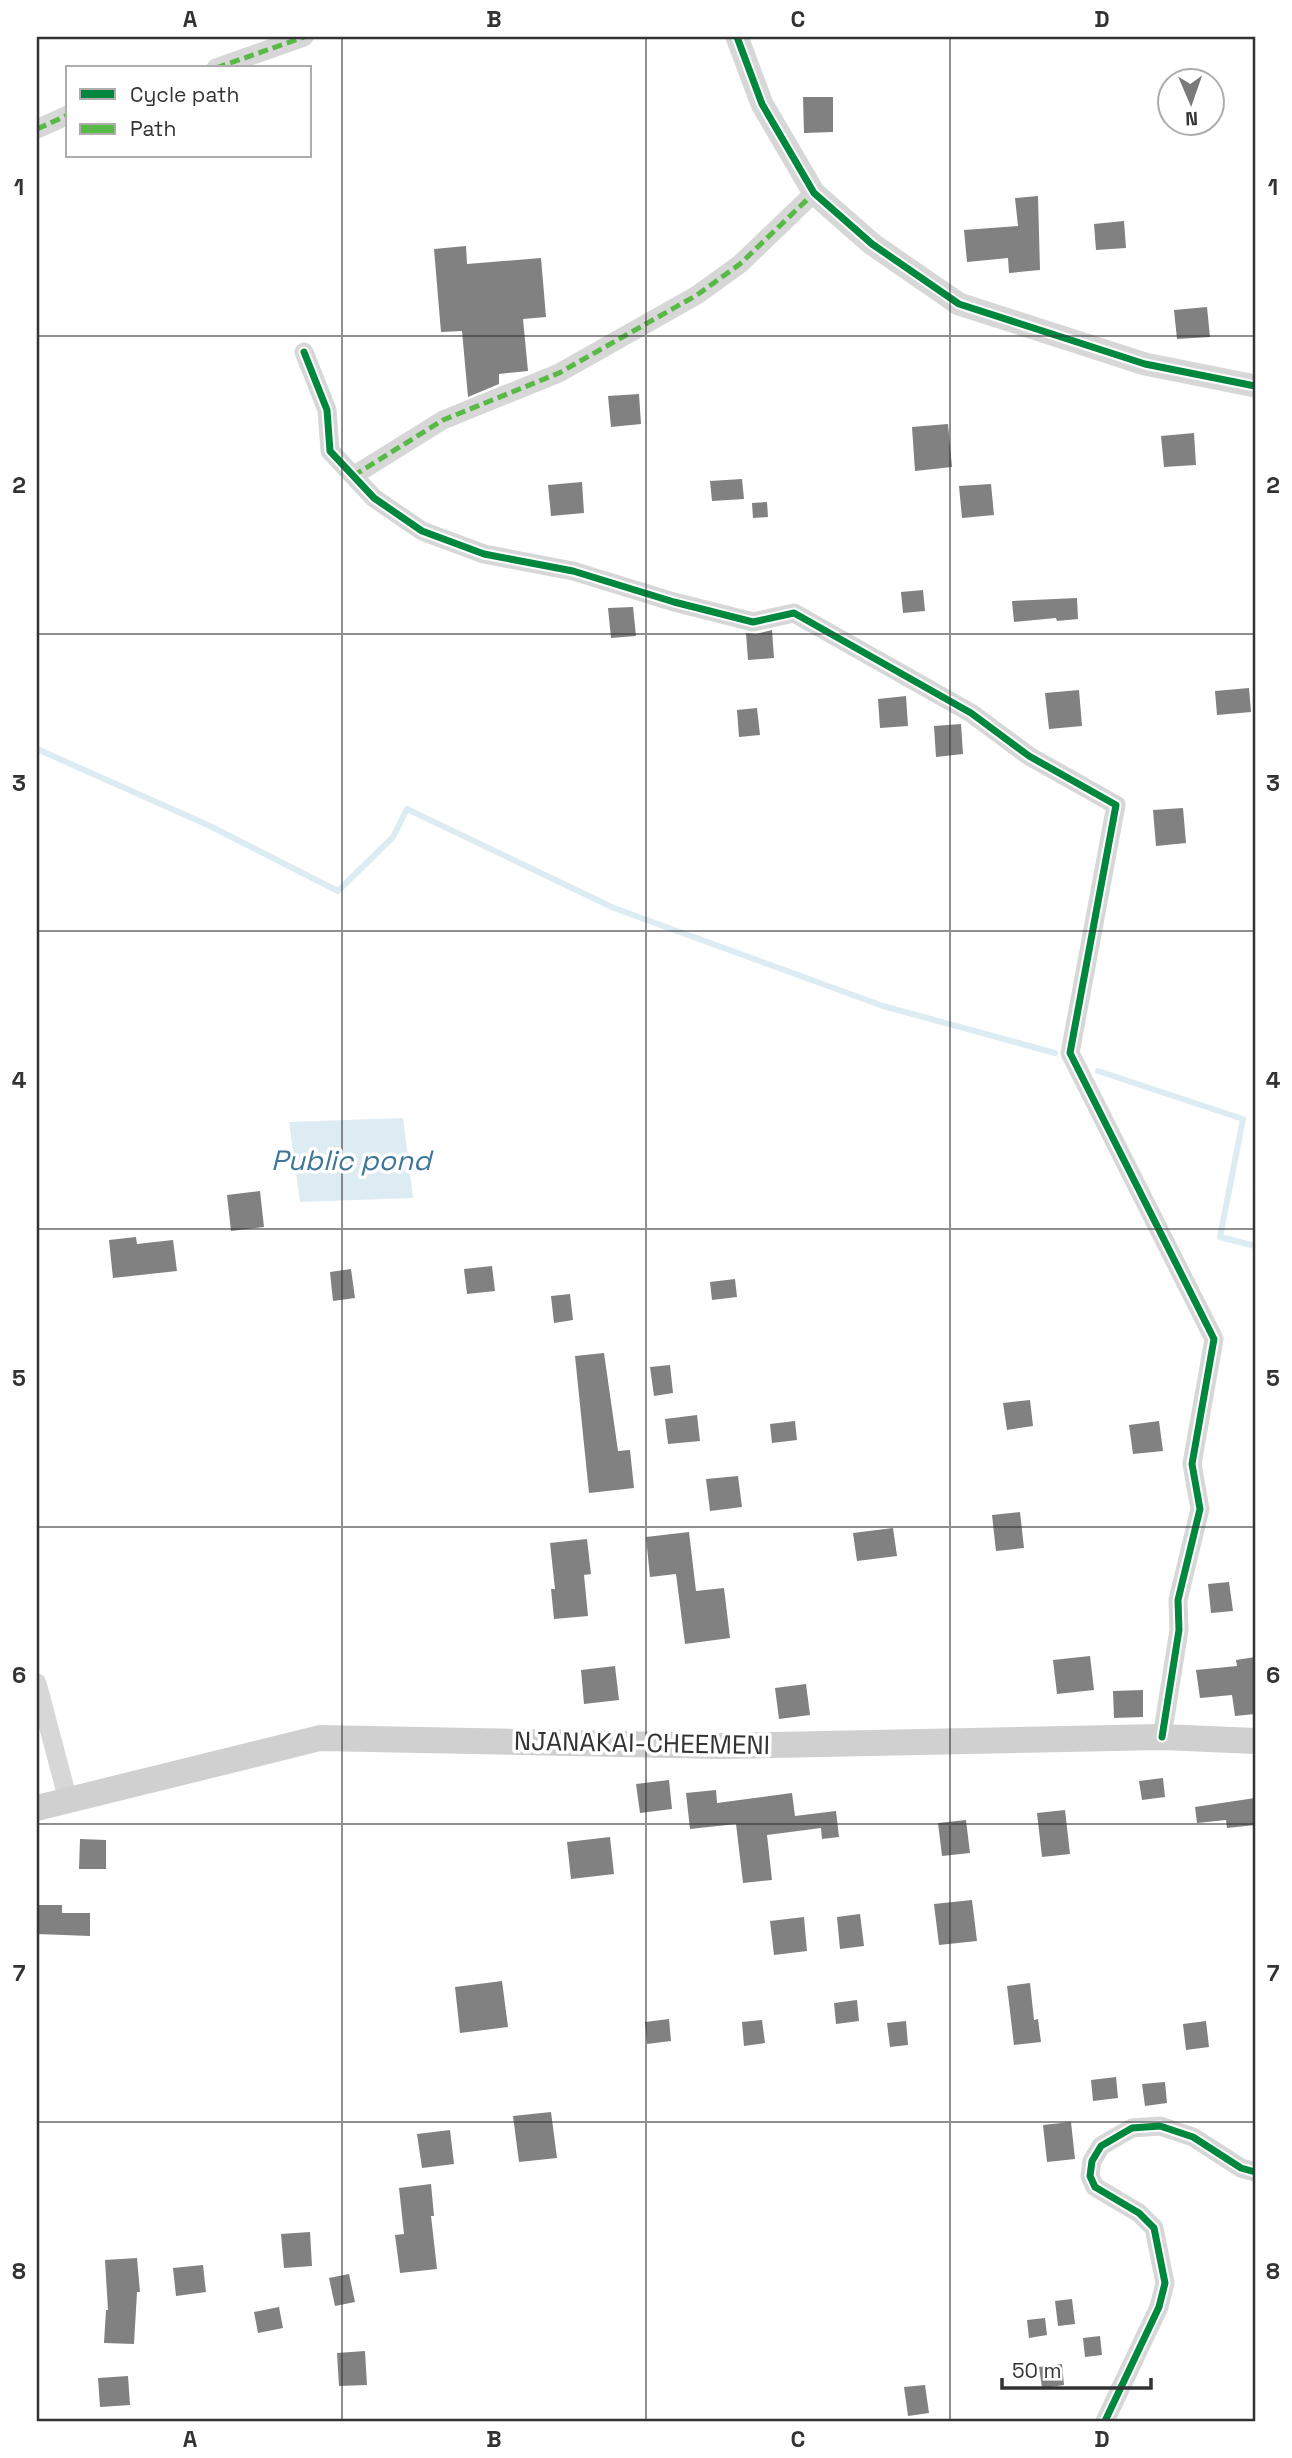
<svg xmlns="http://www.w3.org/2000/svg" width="1292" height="2458" viewBox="0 0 1292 2458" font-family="'Space Grotesk',sans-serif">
<rect width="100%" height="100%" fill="#fff"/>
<path fill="#ddebf3" d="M403 1118 413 1198 300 1202 289 1122Z"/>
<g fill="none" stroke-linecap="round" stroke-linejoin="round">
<path stroke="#ddebf3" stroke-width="6" d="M37 749 210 826 338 891 393 837 407 809 614 908 883 1006 1055 1053
M1098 1071 1243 1119 1220 1237 1255 1246"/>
</g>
<path fill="#818181" d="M803 97H833V132L804 133Z
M1038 196 1040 270 1009 273 1008 258 967 262 964 230 1018 226 1015 198Z
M1124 221 1126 248 1096 250 1094 224Z
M466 246 467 264 541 258 546 317 523 319 528 371 499 374V384L468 397 462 331 441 332 434 249Z
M1207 307 1210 337 1177 339 1174 310Z
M639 394 641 424 611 427 608 396Z
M948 424 952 467 915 471 912 427Z
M1194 433 1196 465 1164 467 1161 436Z
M742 479 744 499 712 501 710 481Z
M582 482 584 513 551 516 548 485Z
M991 484 994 515 962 518 959 486Z
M767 502 768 517 753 518 752 503Z
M923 590 925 611 903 613 901 592Z
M1077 598 1078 619 1057 621 1056 618 1014 622 1012 601Z
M633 607 636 636 611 638 608 608Z
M772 630 774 658 748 660 746 633 756 634Z
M1249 688 1251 712 1217 715 1215 691Z
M1079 690 1082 726 1049 729 1045 693Z
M906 696 908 726 880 728 878 699Z
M757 708 760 735 739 737 737 710Z
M961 724 963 754 936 757 934 726Z
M1183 808 1186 843 1156 846 1153 810Z
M260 1191 264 1227 231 1231 227 1195Z
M136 1237 137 1244 173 1240 177 1271 113 1278 109 1240Z
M492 1266 495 1291 467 1294 464 1269Z
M351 1269 355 1298 333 1301 330 1272Z
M735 1279 737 1297 712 1300 710 1282Z
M570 1294 573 1320 554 1323 551 1296Z
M604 1353 618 1451 630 1450 634 1488 589 1493 575 1356Z
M670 1365 673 1393 654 1396 650 1367Z
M1030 1400 1033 1426 1007 1430 1003 1403Z
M697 1415 700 1441 668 1444 665 1419Z
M795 1421 797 1440 772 1443 770 1424Z
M1159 1421 1163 1451 1133 1454 1129 1425Z
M738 1476 742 1507 710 1511 706 1479Z
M1020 1512 1024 1548 996 1551 992 1515Z
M893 1528 897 1556 857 1561 853 1533Z
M689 1532 696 1591 724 1588 730 1638 685 1644 676 1574 650 1577 646 1537Z
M587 1539 591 1574 584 1575 588 1616 554 1619 551 1589H555L550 1543Z
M1229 1582 1233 1611 1211 1613 1208 1584Z
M1090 1656 1094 1690 1057 1694 1053 1660Z
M1255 1657V1714L1235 1716 1232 1695 1200 1698 1196 1670 1237 1666 1236 1660Z
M615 1666 619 1700 584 1704 581 1670Z
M806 1684 810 1715 779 1719 775 1688Z
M1143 1690V1717L1114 1718 1113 1691Z
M1163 1778 1165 1797 1142 1800 1139 1781Z
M669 1780 672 1809 640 1813 636 1784Z
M716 1790 717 1803 792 1793 795 1816 836 1811 839 1837 822 1839 821 1828 767 1835 772 1880 743 1883 736 1824 690 1829 686 1793Z
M1255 1798V1825L1227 1828 1226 1820 1197 1823 1195 1807Z
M1065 1810 1070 1854 1042 1857 1037 1813Z
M966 1820 970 1853 942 1856 938 1823Z
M610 1837 614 1874 571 1879 567 1842Z
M80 1839 106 1840V1869H79Z
M972 1900 977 1941 939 1945 934 1904Z
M37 1905H62V1913H90V1936L37 1934Z
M860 1914 864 1946 840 1949 837 1917Z
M804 1917 807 1951 774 1955 770 1921Z
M502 1981 508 2027 460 2033 455 1987Z
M1030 1983 1034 2020 1038 2019 1041 2042 1014 2045 1007 1986Z
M857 2000 859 2021 836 2024 834 2003Z
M669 2019 671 2041 647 2044 645 2022Z
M762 2020 765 2043 744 2046 742 2022Z
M906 2021 908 2045 890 2047 887 2023Z
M1206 2021 1209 2047 1186 2050 1183 2024Z
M1116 2077 1118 2098 1093 2101 1091 2080Z
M1165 2082 1167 2103 1145 2106 1142 2084Z
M551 2112 557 2158 519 2162 513 2116Z
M1071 2122 1075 2159 1047 2162 1043 2125Z
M450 2130 454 2164 422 2168 417 2134Z
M431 2184 434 2216H431L437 2269 400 2273 395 2235 404 2234 399 2188Z
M310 2232 312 2266 284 2268 281 2234Z
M137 2258 140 2292H137L134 2344 104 2343 106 2310H108L105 2260Z
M203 2265 206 2292 176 2296 173 2268Z
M349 2274 355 2302 335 2306 329 2278Z
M1072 2299 1075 2324 1058 2326 1055 2301Z
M279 2307 283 2328 258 2333 254 2312Z
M1045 2318 1047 2335 1029 2338 1027 2320Z
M1100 2336 1102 2355 1085 2357 1083 2338Z
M365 2351 367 2385 339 2386 337 2353Z
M1062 2364 1064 2385 1042 2388 1039 2367Z
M128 2376 130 2405 100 2407 98 2378Z
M925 2385 929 2413 908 2416 904 2387Z"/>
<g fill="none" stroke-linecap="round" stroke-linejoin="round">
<path stroke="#d7d7d7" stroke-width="19" d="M216 68 304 37
M37 129 68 115
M304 352 327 410 330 451 374 498 422 531 484 554 573 571 674 602 753 622 794 613 971 713 1029 756 1116 805 1070 1053 1214 1339 1192 1464 1200 1509 1178 1600 1179 1630 1162 1737
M353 476 443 420 559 373 697 295 740 264 814 193
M37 1683 68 1800
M1105 2421 1159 2307 1165 2283 1154 2228 1139 2213 1095 2187 1090 2176 1092 2161 1101 2146 1132 2128 1160 2126 1193 2137 1241 2168 1255 2172"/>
<path stroke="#d7d7d7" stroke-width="23" d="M737 37 762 104 814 193 872 244 959 304 1145 364 1255 386"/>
<path stroke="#d0d0d0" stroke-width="26" d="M37 1808 320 1738 721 1746 1162 1737 1255 1741"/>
<path stroke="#58b947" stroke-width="5" stroke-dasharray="10 5" stroke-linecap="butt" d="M216 68 304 37
M37 129 68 115
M353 476 443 420 559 373 697 295 740 264 814 193"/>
<defs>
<path id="cycleway" d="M737 37 762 104 814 193 872 244 959 304 1145 364 1255 386
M304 352 327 410 330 451 374 498 422 531 484 554 573 571 674 602 753 622 794 613 971 713 1029 756 1116 805 1070 1053 1214 1339 1192 1464 1200 1509 1178 1600 1179 1630 1162 1737
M1105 2421 1159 2307 1165 2283 1154 2228 1139 2213 1095 2187 1090 2176 1092 2161 1101 2146 1132 2128 1160 2126 1193 2137 1241 2168 1255 2172"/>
</defs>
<use href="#cycleway" stroke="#fff" stroke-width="11"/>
<use href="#cycleway" stroke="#00873e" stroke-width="7"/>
</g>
<path fill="none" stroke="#333" stroke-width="2" stroke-opacity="0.55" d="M342 37V2421M646 37V2421M950 37V2421M37 336H1255M37 634H1255M37 931H1255M37 1229H1255M37 1527H1255M37 1824H1255M37 2122H1255"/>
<g text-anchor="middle" stroke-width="7" stroke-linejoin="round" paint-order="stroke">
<g font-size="26" fill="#333" stroke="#fff">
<text transform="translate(642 1743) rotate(1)" y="9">NJANAKAI-CHEEMENI</text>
</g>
<g font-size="28" font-style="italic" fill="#3f7597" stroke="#fff">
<text x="351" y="1170">Public pond</text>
</g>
</g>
<rect width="1292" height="2458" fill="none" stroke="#ffffff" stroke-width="77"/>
<rect x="66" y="66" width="245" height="91" fill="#ffffff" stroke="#adadad" stroke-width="2"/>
<rect x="80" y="89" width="35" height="10" fill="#00873e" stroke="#adadad" stroke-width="2"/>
<text x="130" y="102" font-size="21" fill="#333333">Cycle path</text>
<rect x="80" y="124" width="35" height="10" fill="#58b947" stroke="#adadad" stroke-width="2"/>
<text x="130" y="136" font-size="21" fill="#333333">Path</text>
<g transform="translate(1191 102) rotate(178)"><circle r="33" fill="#ffffff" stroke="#adadad" stroke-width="2"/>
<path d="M0-5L12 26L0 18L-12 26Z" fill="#7a7a7a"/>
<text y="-10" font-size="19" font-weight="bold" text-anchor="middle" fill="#333333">N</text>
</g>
<path d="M1002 2378v10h149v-10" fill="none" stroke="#333333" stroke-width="3.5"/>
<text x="1012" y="2378" font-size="21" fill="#333333" stroke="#ffffff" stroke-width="5" paint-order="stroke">50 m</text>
<rect x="38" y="38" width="1216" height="2382" fill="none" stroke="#333" stroke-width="2.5"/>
<g font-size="23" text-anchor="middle" font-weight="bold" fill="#333">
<text x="190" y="27">A</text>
<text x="494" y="27">B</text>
<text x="798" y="27">C</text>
<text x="1102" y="27">D</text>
<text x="19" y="195">1</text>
<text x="1273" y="195">1</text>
<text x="19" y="493">2</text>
<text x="1273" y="493">2</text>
<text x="19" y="791">3</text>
<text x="1273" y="791">3</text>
<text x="19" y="1088">4</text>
<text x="1273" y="1088">4</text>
<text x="19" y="1386">5</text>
<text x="1273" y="1386">5</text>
<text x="19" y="1683">6</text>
<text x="1273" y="1683">6</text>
<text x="19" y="1981">7</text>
<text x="1273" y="1981">7</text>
<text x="19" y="2279">8</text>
<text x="1273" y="2279">8</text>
<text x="190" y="2447">A</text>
<text x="494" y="2447">B</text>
<text x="798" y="2447">C</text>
<text x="1102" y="2447">D</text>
</g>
</svg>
